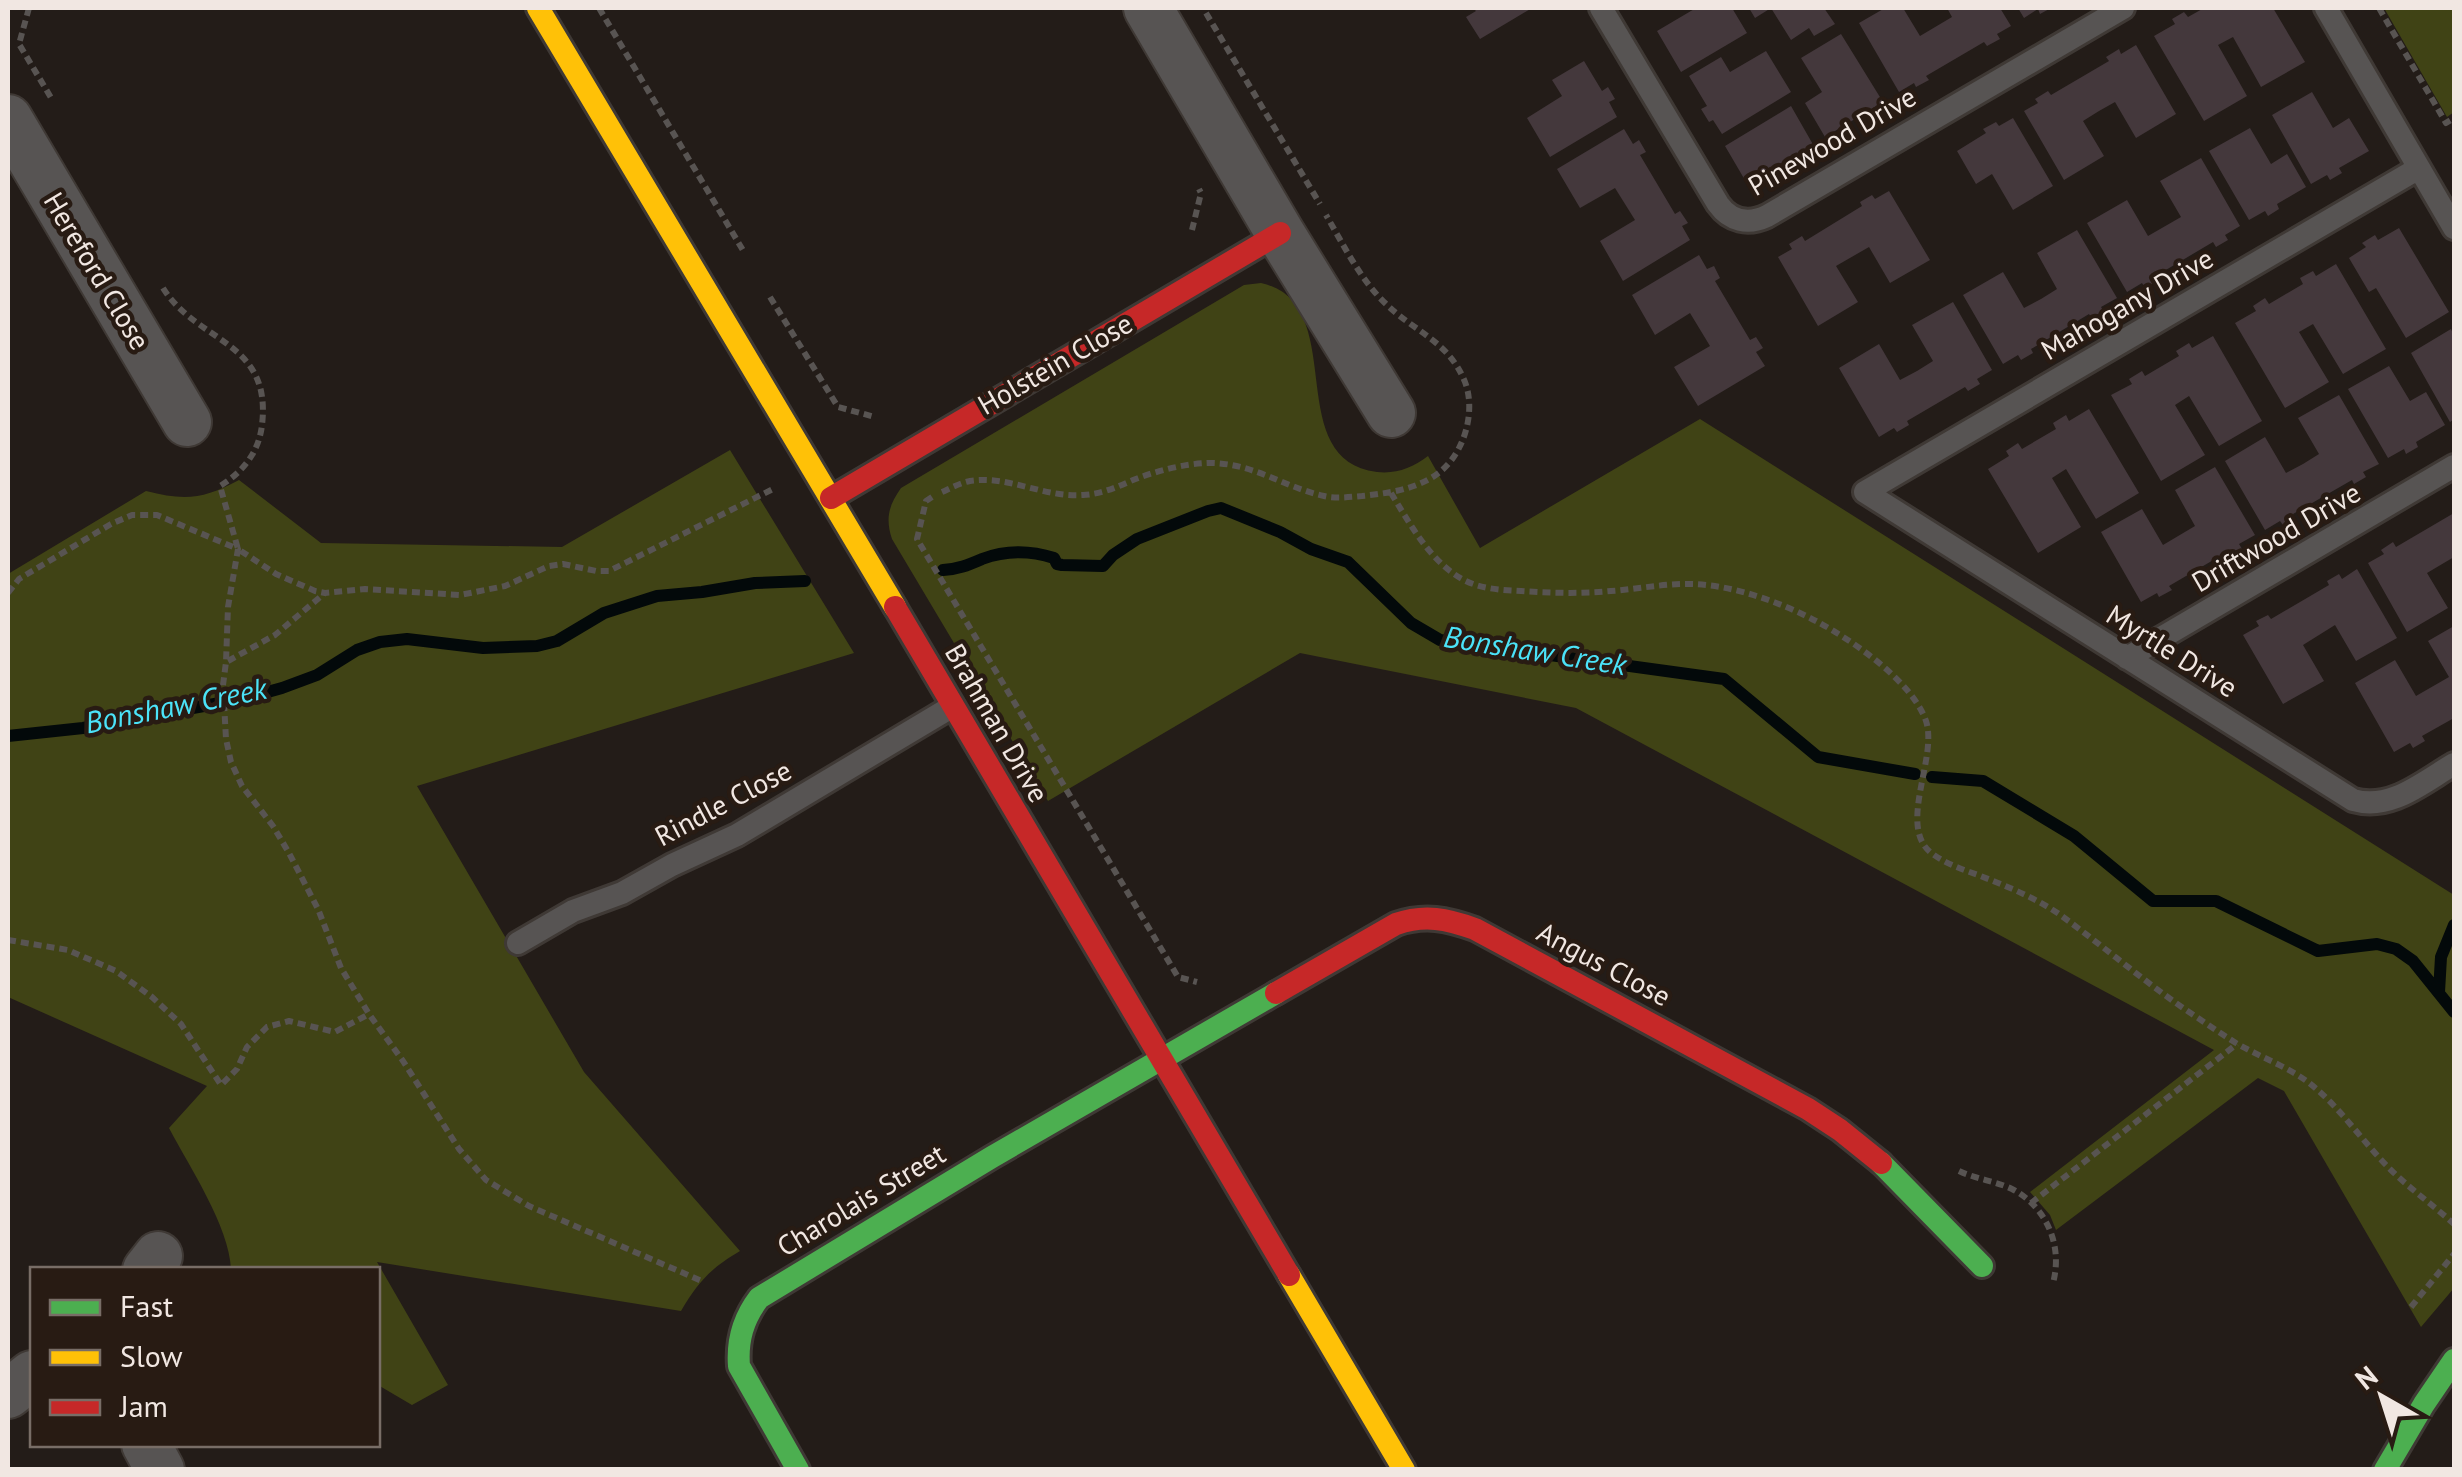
<svg xmlns="http://www.w3.org/2000/svg" width="2462" height="1477" viewBox="0 0 2462 1477" font-family="'PT Sans',sans-serif">
<rect width="100%" height="100%" fill="#231c18"/>
<path fill="#404315" d="M2384 8H2454V112L2447 117Z
M1261 283C1352 303 1279 460 1377 472 1397 474 1412 468 1428 456L1480 548 1700 419 2454 895V1288L2421 1327 2284 1091 2258 1078 2056 1230 2050 1215 2030 1192 2214 1050 1576 708 1300 653 1048 801 892 539C885 518 889 505 901 488L1244 285Z
M730 450 854 653 417 786 584 1072 740 1251C711 1268 698 1282 681 1311L377 1262 448 1385 412 1405 378 1385V1270L231 1269C229 1226 190 1168 169 1128L207 1086 8 997V574L146 491C185 501 204 499 239 480L321 543 562 547Z"/>
<g fill="none" stroke-linecap="round" stroke-linejoin="round">
<path stroke="#03090a" stroke-width="12" d="M943 570C959 569 968 565 982 559 1006 550 1029 550 1054 558L1057 564 1062 565 1103 566 1113 555 1137 539 1208 511 1221 508 1280 532 1311 549 1348 562 1411 623 1440 640 1724 679 1818 757 1915 774
M8 736 83 728 242 699 282 688 317 675 357 650 380 642 407 639 483 648 537 646 557 641 604 613 657 596 702 592 755 583 805 581
M1932 777 1983 781 2074 836 2153 901H2216L2318 951 2377 944 2396 949 2413 961 2454 1012
M2439 992 2441 957 2454 925"/>
</g>
<path fill="#44383c" d="M1473 8H1532L1480 39 1466 17 1476 11Z
M1696 8H1732L1747 33 1681 72 1657 31Z
M1749 8H1824L1835 24 1814 36 1809 28 1791 40 1771 8 1755 18Z
M1885 8H1903L1920 36 1952 17 1947 8H2000L2011 26 1997 34 2000 39 1987 46 1984 42 1926 76 1929 80 1916 87 1914 83 1899 92 1859 23Z
M2018 8H2051L2040 14 2038 9 2024 18Z
M2204 8H2273L2305 62 2261 87 2233 37 2218 45 2247 96 2204 121 2154 36 2175 24 2172 19 2184 12 2188 17Z
M1841 34 1883 102 1868 111 1871 115 1858 123 1855 119 1825 137 1805 103 1822 92 1801 58Z
M2136 45 2176 114 2136 138 2115 102 2099 111 2083 121 2104 156 2064 180 2024 111 2038 103 2035 99 2048 91 2051 95 2109 61 2106 57 2119 49 2121 54Z
M1766 51 1791 92 1722 134 1713 120 1709 122 1701 109 1707 106 1689 76 1721 57 1730 72Z
M1584 61 1602 91 1608 87 1615 99 1609 102 1617 117 1550 157 1527 118 1562 96 1552 80Z
M2312 92 2333 128 2349 118 2369 151 2339 168 2342 173 2330 180 2327 175 2311 184 2272 115Z
M1791 106 1815 148 1749 187 1725 146Z
M2013 118 2053 186 2013 210 1992 174 1976 184 1957 151 1986 133 1983 129 1996 122 1999 126Z
M2250 128 2271 164 2287 154 2306 187 2277 204 2279 209 2268 216 2265 211 2249 220 2209 151Z
M1624 129 1633 144 1639 140 1646 152 1640 155 1675 214 1680 211 1688 223 1682 226 1690 240 1623 281 1600 241 1635 220 1615 188 1580 208 1557 169Z
M2201 158 2240 226 2225 235 2228 240 2216 247 2213 242 2154 277 2157 281 2145 288 2142 283 2127 292 2087 223 2127 200 2148 236 2181 217 2160 181Z
M1889 191 1930 260 1890 283 1869 247 1836 266 1858 302 1818 326 1778 257 1792 249 1789 244 1802 236 1805 241 1862 206 1860 202 1872 195 1875 199Z
M2399 228 2449 312 2406 338 2376 288 2369 292 2349 258 2366 247 2362 243 2375 235 2378 240Z
M2077 230 2117 298 2101 307 2104 312 2092 319 2089 314 2031 349 2033 353 2021 360 2018 355 2003 364 1963 295 2003 272 2024 308 2041 299 2057 289 2037 253Z
M1699 255 1707 269 1714 266 1720 278 1715 281 1750 340 1756 337 1763 348 1756 352 1765 366 1698 406 1674 367 1710 346 1690 313 1655 335 1632 295Z
M2336 264 2386 349 2343 374 2313 324 2299 332 2329 382 2285 408 2235 323 2256 311 2253 306 2265 298 2269 304 2303 284 2300 278 2313 271 2316 276Z
M1953 302 1992 370 1977 379 1980 384 1968 391 1965 387 1907 421 1909 425 1897 432 1894 428 1879 437 1839 368 1879 344 1900 380 1917 371 1933 361 1912 325Z
M2451 329 2454 336V419L2450 422 2411 353Z
M2213 336 2262 421 2219 446 2189 396 2175 405 2205 455 2161 481 2111 395 2132 384 2129 379 2142 371 2145 376 2179 356 2176 351 2189 343 2192 348Z
M2389 366 2410 401 2426 392 2445 425 2416 442 2418 447 2406 454 2404 449 2388 458 2348 389Z
M2339 395 2379 464 2363 472 2366 477 2354 484 2352 480 2293 514 2295 518 2283 525 2280 521 2265 530 2225 461 2265 437 2286 473 2303 464 2319 454 2298 418Z
M2089 409 2139 493 2096 519 2066 469 2052 478 2081 527 2038 553 1988 469 2009 456 2006 451 2018 443 2022 449 2056 429 2053 423 2066 415 2069 421Z
M2215 467 2255 535 2239 544 2242 549 2230 556 2227 552 2169 586 2172 590 2159 597 2157 593 2141 602 2101 532 2142 509 2163 545 2195 526 2175 490Z
M2454 513V557L2427 573 2448 608 2407 632 2368 563 2384 554 2381 550 2393 542 2396 547Z
M2357 569 2397 638 2356 661 2335 625 2303 645 2324 681 2283 704 2243 635 2259 626 2256 621 2268 615 2271 619 2329 585 2327 581 2339 574 2342 579Z
M2454 626V718L2422 736 2425 741 2413 748 2410 743 2394 752 2355 683 2395 660 2416 696 2449 677 2428 641Z"/>
<g fill="none" stroke-linecap="round" stroke-linejoin="round">
<defs>
<path id="lane" d="M1601 8 1718 204C1730 221 1748 225 1767 216L2123 8
M2326 8 2454 228
M2419 168 1865 492 2353 800C2391 811 2423 782 2454 764
M2127 658 2454 466
M518 943 573 911 622 893 672 865 737 835 953 706"/>
<path id="street" d="M1148 8 1280 233 1391 413
M8 119 187 422
M147 1270 158 1256
M8 1394 32 1375
M146 1444 160 1470"/>
<path id="fast" d="M1881 1163 1982 1266
M798 1470 739 1366C737 1340 743 1319 759 1298L992 1157 1276 993
M2385 1470 2424 1404 2454 1360"/>
<path id="slow" d="M538 8 895 607
M1289 1275 1404 1470"/>
<path id="jam" d="M831 498 1280 233
M895 607 1289 1275
M1276 993 1396 924C1425 914 1447 919 1475 929L1808 1109 1840 1130 1881 1163"/>
</defs>
<use href="#lane" stroke="#3f3935" stroke-width="28"/>
<use href="#street" stroke="#3f3935" stroke-width="52"/>
<use href="#fast" stroke="#3f3935" stroke-width="28"/>
<use href="#slow" stroke="#3f3935" stroke-width="28"/>
<use href="#jam" stroke="#3f3935" stroke-width="28"/>
<path stroke="#585452" stroke-width="6" stroke-dasharray="8 5" stroke-linecap="butt" d="M29 8 19 44 53 101
M599 8 744 252
M2379 8 2446 123 2454 118
M1206 13 1320 204
M1192 230 1201 193 1199 189
M163 288C198 344 272 340 262 425 259 452 243 472 220 486L238 549 276 574 315 591 325 593 365 589 460 595 505 586 549 566 563 564 596 571H609L775 488
M770 297 838 407 875 417
M942 492C951 488 960 483 970 481 1008 475 1045 498 1083 495 1102 494 1117 487 1133 480 1156 471 1183 464 1207 463 1252 462 1283 487 1324 496 1336 499 1349 497 1362 496 1399 492 1440 486 1459 448 1469 429 1473 403 1465 382 1448 340 1414 332 1385 303 1360 279 1343 244 1326 215
M1391 493C1410 524 1430 561 1462 579 1480 589 1501 590 1521 591 1551 593 1581 594 1611 591 1639 589 1666 583 1694 584 1735 586 1780 602 1816 621 1852 640 1912 681 1926 721 1938 757 1898 824 1930 852 1944 863 1961 869 1978 875 2006 886 2034 897 2059 914 2106 948 2149 986 2198 1018 2210 1026 2223 1035 2236 1043 2260 1057 2286 1066 2308 1082 2338 1105 2360 1138 2386 1165 2406 1186 2432 1204 2454 1224
M932 497 926 501 917 539 1178 977 1197 982
M8 593 19 579 111 524 132 515H157L238 549 228 607 226 662 223 685 226 739 231 762 242 786 273 826 289 853 318 909 341 968 369 1014 403 1061 459 1149 486 1180 529 1206 704 1282
M228 661 275 635 325 593
M8 940 68 950 116 971 152 997 181 1024 221 1085 237 1069 247 1047 267 1027 289 1021 335 1032 369 1014
M1959 1171C1976 1179 1995 1181 2012 1189 2047 1207 2063 1246 2053 1283
M2031 1203 2237 1044
M2411 1307 2454 1254"/>
<use href="#lane" stroke="#575453" stroke-width="22"/>
<use href="#street" stroke="#575453" stroke-width="48"/>
<use href="#fast" stroke="#4caf50" stroke-width="22"/>
<use href="#slow" stroke="#ffc107" stroke-width="22"/>
<use href="#jam" stroke="#c62828" stroke-width="22"/>
</g>
<g text-anchor="middle" stroke-width="9" stroke-linejoin="round" paint-order="stroke">
<g font-size="28" fill="#f1e7e2" stroke="#281b13">
<text transform="translate(1832 141) rotate(-30)" y="10">Pinewood Drive</text>
<text transform="translate(97 271) rotate(59)" y="10">Hereford Close</text>
<text transform="translate(2127 304) rotate(-30)" y="10">Mahogany Drive</text>
<text transform="translate(1055 364) rotate(-30)" y="10">Holstein Close</text>
<text transform="translate(2276 537) rotate(-30)" y="10">Driftwood Drive</text>
<text transform="translate(2172 651) rotate(32)" y="10">Myrtle Drive</text>
<text transform="translate(997 723) rotate(60)" y="10">Brahman Drive</text>
<text transform="translate(723 803) rotate(-28)" y="10">Rindle Close</text>
<text transform="translate(1604 964) rotate(28)" y="10">Angus Close</text>
<text transform="translate(861 1200) rotate(-31)" y="10">Charolais Street</text>
</g>
<g font-size="30" font-style="italic" fill="#4be3f8" stroke="#281b13">
<text transform="translate(1535 651) rotate(9)" y="10">Bonshaw Creek</text>
<text transform="translate(176 706) rotate(-11)" y="10">Bonshaw Creek</text>
</g>
</g>
<rect width="2462" height="1477" fill="none" stroke="#f1e7e2" stroke-width="20"/>
<rect x="30" y="1267" width="350" height="180" fill="#281b13" stroke="#786d66" stroke-width="2.5"/>
<rect x="50" y="1300" width="50" height="15" fill="#4caf50" stroke="#786d66" stroke-width="2.5"/>
<text x="120" y="1317" font-size="30" fill="#f1e7e2">Fast</text>
<rect x="50" y="1350" width="50" height="15" fill="#ffc107" stroke="#786d66" stroke-width="2.5"/>
<text x="120" y="1367" font-size="30" fill="#f1e7e2">Slow</text>
<rect x="50" y="1400" width="50" height="15" fill="#c62828" stroke="#786d66" stroke-width="2.5"/>
<text x="120" y="1417" font-size="30" fill="#f1e7e2">Jam</text>
<g transform="translate(2382 1397) rotate(321)" stroke="#281b13" stroke-width="8" paint-order="stroke">
<path d="M0-8L18 38L0 25L-18 38Z" fill="#f1e7e2"/>
<text y="-15" font-size="28" font-weight="bold" text-anchor="middle" fill="#f1e7e2">N</text>
</g>
</svg>
